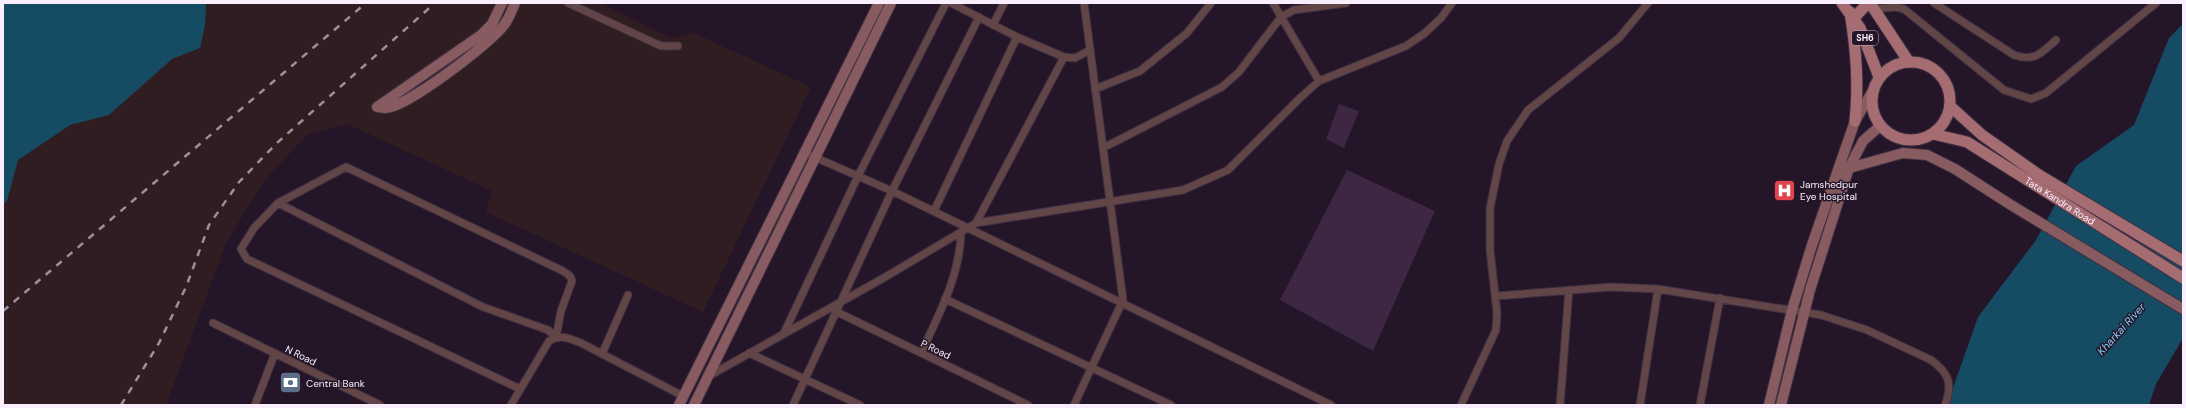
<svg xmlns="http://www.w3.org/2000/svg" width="2186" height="408" viewBox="0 0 2186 408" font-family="'DM Sans',sans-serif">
<rect width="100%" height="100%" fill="#251528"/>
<path fill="#301d22" d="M3 3H600L670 38 694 33 811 87 703 312 486 212 492 191 347 124 307 135 265 180 227 241 166 405H3Z"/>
<path fill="#3e2742" d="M1339 104 1359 111 1344 148 1326 139Z
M1347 170 1435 211 1373 351 1280 300Z"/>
<path fill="#164b64" d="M3 3H206L205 25 200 48 172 59 109 115 70 125 18 160 7 201 3 204Z
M2183 24V338L2156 384 2149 405H1947L1978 317 2036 240 2076 166 2134 125 2169 38Z"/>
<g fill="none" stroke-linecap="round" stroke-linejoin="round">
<defs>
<path id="street" d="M568 3 661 46H678
M951 3 1017 37 1064 57
M1273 3 1319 81
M1934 3 2014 55C2035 62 2041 53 2056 40
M1874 9 1895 7 1904 9 2004 90 2031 99 2046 93 2156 3
M993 25 1004 3
M1095 89 1140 71 1187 33 1211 3
M1103 148 1222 87 1239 72 1281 17 1294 10 1346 3
M803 152 892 191 1331 405
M278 203 483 307 548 330 556 337
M934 211 1017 37
M976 223 1064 57 1075 58 1090 50
M1496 296 1611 287 1658 289 1821 315 1867 330 1931 360C1949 373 1953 384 1945 405
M945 299 1171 405
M835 311 1028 405
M213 323 380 405
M784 333 858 176 946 3
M749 353 860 405
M921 353C939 314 960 276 961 232
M602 354 628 295
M709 376 887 276 976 223 1183 190 1228 170 1300 98 1319 81 1406 46 1425 33 1441 18 1452 3
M520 389 247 259 241 249 254 228 278 203 346 167 563 271 570 276 572 281 561 311 556 337
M255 405 275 353
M511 405 549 341C560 334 569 338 581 343L683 396
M793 405 892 191 979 17
M1074 405 1123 300 1084 3
M1461 405 1496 330 1497 313 1490 250V208L1499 164 1507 141 1528 110 1619 38 1648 3
M1560 405 1569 290
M1640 405 1658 289
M1700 405 1720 298"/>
<path id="secondary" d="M377 107C380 107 383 108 386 108 407 107 491 43 504 25 509 19 512 10 515 3
M377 107 481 35 492 24 502 3
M1849 168 1903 153 1927 155 1955 169 2011 205 2183 309
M679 405 879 3
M694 405 891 3
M1769 405 1792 310 1812 245 1855 121 1872 92
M1781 405 1810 290 1849 168 1863 141 1880 126"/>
<g id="primary">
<path d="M1842 3 1860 28 1879 77"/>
<path d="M1870 3 1909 62"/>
<path d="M1850 12C1856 50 1859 82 1855 121"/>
<path d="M1854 18 1868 3"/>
<circle cx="1911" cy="101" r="39"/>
<path d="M1950 106 1982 135 2039 175 2183 261"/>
<path id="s1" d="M1933 134 1967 142 2183 278"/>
</g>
</defs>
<use href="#street" stroke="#3e2f41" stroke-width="9"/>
<use href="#secondary" stroke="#3e2f41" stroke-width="12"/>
<use href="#primary" stroke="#3e2f41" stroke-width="13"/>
<use href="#street" stroke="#614547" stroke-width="7"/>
<use href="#secondary" stroke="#875b5f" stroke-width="10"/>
<use href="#primary" stroke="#a56c72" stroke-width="11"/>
<path stroke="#9c8f9e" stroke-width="2.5" stroke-dasharray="7 7" stroke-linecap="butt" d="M3 311 366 3
M121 405 159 343 186 287 209 225 239 182 278 142 435 3"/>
</g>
<defs>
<symbol id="hospital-square" viewBox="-11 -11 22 22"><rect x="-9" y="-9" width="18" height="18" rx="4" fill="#e0444e" stroke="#251528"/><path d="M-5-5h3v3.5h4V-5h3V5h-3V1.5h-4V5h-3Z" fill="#fff"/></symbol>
<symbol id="bank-square" viewBox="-11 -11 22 22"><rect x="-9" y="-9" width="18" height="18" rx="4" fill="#5c6f8a" stroke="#251528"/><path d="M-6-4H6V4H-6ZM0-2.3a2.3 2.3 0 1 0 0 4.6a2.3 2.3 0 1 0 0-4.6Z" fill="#fff"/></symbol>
</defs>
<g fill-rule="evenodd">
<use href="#hospital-square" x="1772" y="178" width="25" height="25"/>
<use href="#bank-square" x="278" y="370" width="25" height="25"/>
</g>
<g text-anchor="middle" stroke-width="3" stroke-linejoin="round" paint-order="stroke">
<rect fill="#251528" stroke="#b9adbc" stroke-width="1" x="1852" y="31" width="26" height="14" rx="3"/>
<g font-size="9" font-weight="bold" fill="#f9eefb">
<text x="1865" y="41">SH6</text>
</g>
<g font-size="10" fill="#f9eefb" stroke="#251528" text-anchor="start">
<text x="1800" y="188">Jamshedpur<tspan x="1800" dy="12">Eye Hospital</tspan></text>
<text x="306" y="387">Central Bank</text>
</g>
<g font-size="10" fill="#f9eefb" stroke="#251528">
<text dy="4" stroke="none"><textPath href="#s1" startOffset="145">Tata Kandra Road</textPath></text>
<text transform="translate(936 349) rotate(26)" y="4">P Road</text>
<text transform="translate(301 355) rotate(26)" y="4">N Road</text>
</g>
<g font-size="11" font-style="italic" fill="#86d0f8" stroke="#251528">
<text transform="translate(2121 329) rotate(-48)" y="4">Kharkai River</text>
</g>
</g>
<rect width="2186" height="408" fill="none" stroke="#f9eefb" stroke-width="8"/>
</svg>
